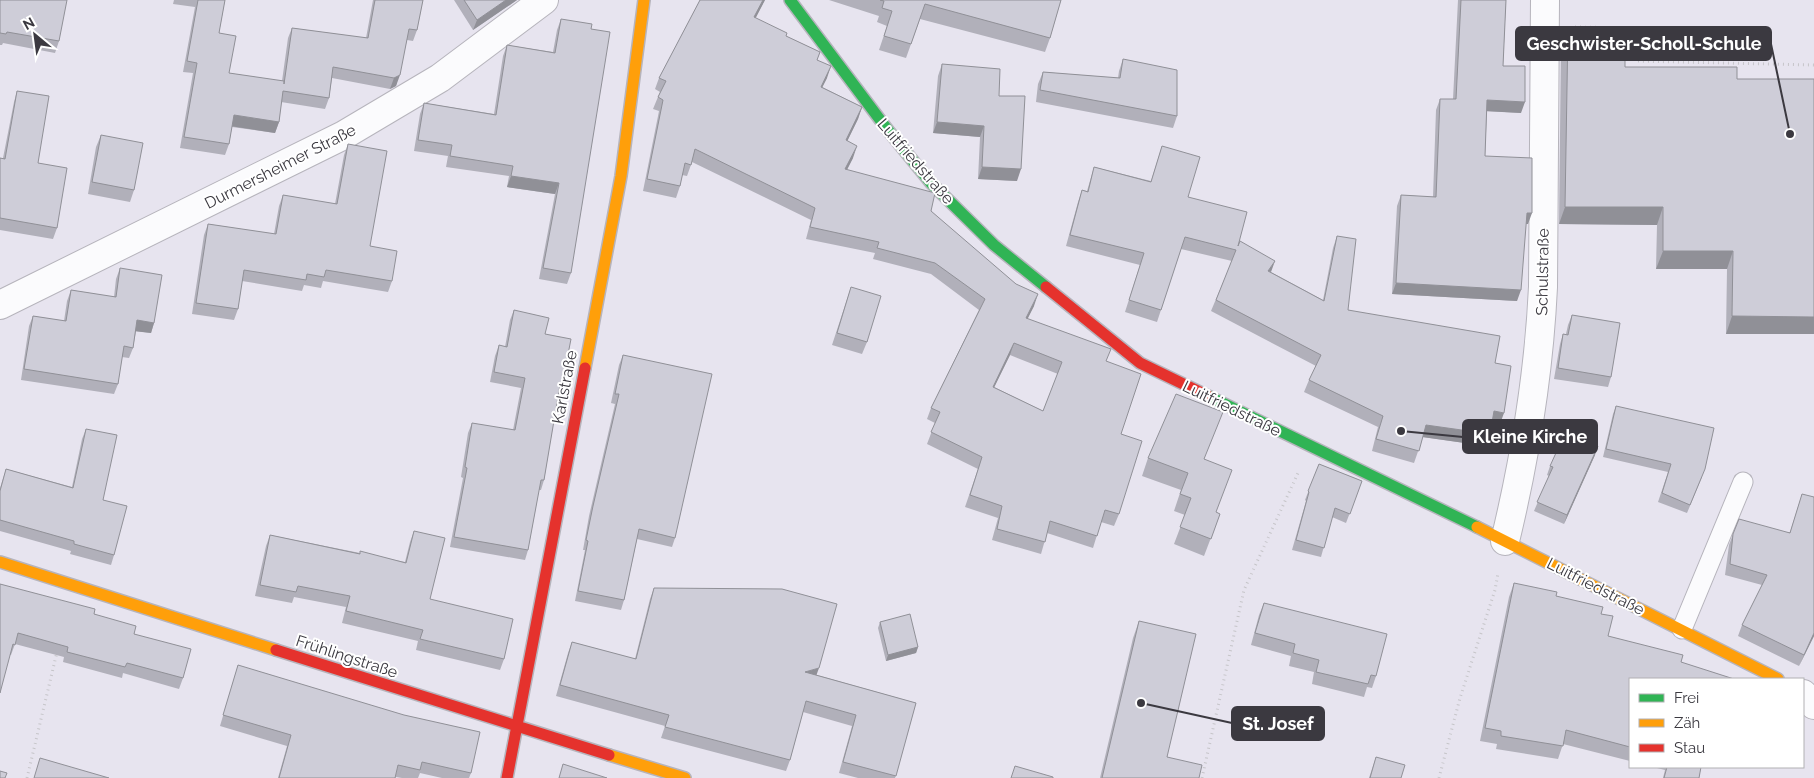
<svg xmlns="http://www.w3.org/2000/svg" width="1814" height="778" viewBox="0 0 1814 778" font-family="Raleway,sans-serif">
<rect width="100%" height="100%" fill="#e7e4ef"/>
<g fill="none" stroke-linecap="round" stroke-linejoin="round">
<defs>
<path id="lane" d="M1682 629 1743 482"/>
<path id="street" d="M0 305 344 135 440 78 544 0
M1505 541C1525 458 1539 372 1543 287L1545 0
M1803 694 1814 705"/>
<path id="fast" d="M790 0 887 129 931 183 994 245 1046 287
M1208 396 1477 527"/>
<path id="slow" d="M585 368 621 176 644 0
M1477 527 1778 679
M0 562 276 650
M609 755 685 778"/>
<path id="jam" d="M1046 287 1140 363 1208 396
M276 650 609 755
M507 778 585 368"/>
</defs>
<use href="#lane" stroke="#b6b4bc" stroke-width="21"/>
<use href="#street" stroke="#b6b4bc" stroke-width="30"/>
<use href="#fast" stroke="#b6b4bc" stroke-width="14"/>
<use href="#slow" stroke="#b6b4bc" stroke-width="14"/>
<use href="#jam" stroke="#b6b4bc" stroke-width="14"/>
<path stroke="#c6c5c9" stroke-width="3" stroke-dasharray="1 4" stroke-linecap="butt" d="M1575 27 1635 28 1636 61 1814 65
M27 778 57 652
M1202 778 1244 590 1298 473
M1439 778 1460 698 1495 590 1498 573"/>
<use href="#lane" stroke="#fbfbfd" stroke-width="19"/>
<use href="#street" stroke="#fbfbfd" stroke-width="28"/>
<use href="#fast" stroke="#30b455" stroke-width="11"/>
<use href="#slow" stroke="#ff9f0a" stroke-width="11"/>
<use href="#jam" stroke="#e5322d" stroke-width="11"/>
</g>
<path fill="#b1b0ba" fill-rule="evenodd" d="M0 0 59 41 55 53 3 43 2 45H0Z
M174 0H225L219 33 229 73 282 81 288 38 292 28 366 38 373 0H423L417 30 413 41 407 40 396 86 390 89 332 78 329 98 325 109 281 102 279 122 275 133 232 127 229 144 225 155 180 148 193 73 183 72 195 7 173 4Z
M454 0H517L473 30Z
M700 0H765L755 18 786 36 820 52 817 60 827 78 822 87 862 107 858 119 847 141 853 158 847 170 931 211 1034 306 1027 319 1106 361 1121 434 1119 514 1114 526 1101 522 1093 548 1047 533 1041 554 992 540 998 518 965 507 978 469 927 444 935 423 927 419 931 408 979 310 931 274 873 259 875 253 806 239 811 220 692 162 687 176 682 175 680 186 676 198 643 191 659 111 653 109 660 92 655 89 659 78ZM1010 355 1058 374 1043 411 994 387Z
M829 0H1061L1050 38 1045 52 920 19 906 58 879 50 887 26 877 22 879 16Z
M1458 0H1506L1503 66 1521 113 1487 111 1485 156 1528 224H1526L1517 301 1392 294 1397 206 1401 195 1433 197 1436 110 1440 99H1453Z
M561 19 571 273 567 284 539 279 555 194 507 187 509 176 446 167 448 156 414 151 420 114 424 103 494 114 503 56 507 45 553 52 557 30Z
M1568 28 1625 67 1737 79 1814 334H1726L1727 269H1656L1657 225 1559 224 1561 45Z
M1123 59 1177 116 1173 128 1036 102 1038 84 1043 72 1118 78 1119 71Z
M942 64 999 96 1017 181 978 179 980 137 933 133 938 76Z
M17 91 57 228 53 239 0 230V158H3L14 102Z
M101 135 134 190 130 202 88 194 96 147Z
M348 144 370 246 392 281 388 292 323 281 321 288 304 285 302 291 242 281 238 309 234 320 192 314 204 235 208 224 274 234 279 206 283 195 335 204 344 155Z
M1162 146 1188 197 1238 246 1271 272 1323 300 1333 248 1337 236 1348 310 1495 363 1500 424 1492 423 1486 446 1423 437 1414 463 1372 451 1378 427 1304 392 1309 380 1316 366 1211 311 1232 261 1181 249 1157 322 1125 312 1140 265 1066 246 1078 202 1082 190 1087 191 1094 167 1151 181Z
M120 268 154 323 151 333 136 331 133 348 129 358 122 357 118 384 114 394 21 380 29 326 33 316 64 321 67 301 71 290 114 297 116 279Z
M851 287 867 342 862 354 832 345Z
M514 310 545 334 562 385 558 395 544 480 541 490H539L528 550 525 560 450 547 463 478 461 477 468 433 472 423 513 430 521 388 490 382 495 356 499 345 505 347 510 320Z
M1572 315 1611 377 1608 387 1554 379 1560 344 1563 334H1566L1568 325Z
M623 355 675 538 672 547 637 539 624 600 621 610 575 601 585 550H583L589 516 615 404 611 403 619 365Z
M1616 406 1702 477 1687 513 1658 502 1668 472 1603 457 1613 414Z
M86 429 103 500 114 555 111 565 70 554 71 551 0 531V488L6 469 72 487 82 439Z
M1595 455 1564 524 1534 511 1549 476 1547 475 1550 466Z
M1148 458 1205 459 1216 512 1220 514 1204 556 1174 544 1185 515 1174 511 1181 490 1142 476Z
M1319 464 1362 481 1346 523 1332 517 1321 557 1292 550 1306 501 1305 500Z
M1802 494 1814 636 1799 666 1738 636 1742 625 1762 585 1725 575 1729 545 1733 534 1790 532Z
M414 531 430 599 504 659 500 670 416 650 418 641 342 623 346 607 294 597 292 603 255 596 266 546 270 535 405 562 410 542Z
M1514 583 1556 596 1601 614 1608 636 1630 679V761L1563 744 1558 759 1496 749 1497 744 1480 741 1509 597Z
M0 584 94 614 134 634 183 678 179 689 123 673 122 678 63 662 64 657 15 644 11 655H10Z
M654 588 817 675 916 703 895 778H858L839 773 852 726 803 712 790 760 786 771 661 738 665 726 556 696 568 653 572 642 635 659 650 599Z
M1264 603 1376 676 1372 688 1367 687 1364 697 1312 684 1314 672 1289 666 1291 656 1251 645 1259 615Z
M1139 621 1167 757 1199 778H1100L1133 638Z
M880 622 918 647 916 653 886 661 878 628Z
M238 665 471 773 469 778H442L420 773 418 778H402L396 777 395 778H278L287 746 220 726Z
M1376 757 1401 778H1369Z
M1653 767H1701L1699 778H1663L1665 770Z"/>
<path fill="#909097" d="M506 0H517L473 30 477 20Z
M763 0H765L750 29 754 17Z
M831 66 827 78 817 98 821 87Z
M400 75 396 86 390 89 394 78Z
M1487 100 1525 102 1521 113 1483 111Z
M862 107 858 119 842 152 846 140Z
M234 115 279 122 275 133 230 126Z
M937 122 984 126 980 137 933 133Z
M857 146 853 158 841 181 845 169Z
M982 167 1021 169 1017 181 978 179Z
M511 176 559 183 555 194 507 187Z
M1565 207H1663L1657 225 1559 224Z
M1527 213H1532L1528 224H1523Z
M1663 251H1733L1727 269H1656Z
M1275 261 1271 272 1268 271Z
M1396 283 1521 290 1517 301 1392 294Z
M1038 294 1034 306 1022 330 1026 318Z
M1732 316 1814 317V334H1726Z
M137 320 154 323 151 333 133 331Z
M1014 343 1010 355 989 398 993 387Z
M1494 411 1504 413 1500 424 1490 423Z
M1426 425 1490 434 1486 446 1422 437Z
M1598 446 1595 455 1564 524 1567 515Z
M1814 633V636L1799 666Z
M918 647 916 653 886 661 888 655Z
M819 668 815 679 805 672Z"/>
<path fill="#cecdd8" stroke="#909097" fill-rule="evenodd" d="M0 0H67L59 41 7 32 6 34 0 33Z
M198 0H225L219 33 236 36 229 73 284 81V84L292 28 368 38 375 0H423L417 30 409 29 400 75 394 78 333 67 329 98 283 91 279 122 234 115 229 144 184 137 197 63 187 61Z
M464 0H506L477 20Z
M700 0H763L754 17 787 33 786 36 820 52 817 60 831 66 821 87 862 107 846 140 857 146 845 169 935 193 931 211 1016 284 1038 294 1026 318 1111 349 1106 361 1141 374 1121 434 1142 441 1119 514 1105 510 1097 536 1050 521 1045 542 997 529 1002 506 970 495 982 457 931 432 940 412 931 408 985 299 935 263 877 248 879 242 810 227 815 208 695 149 691 165 685 163 680 186 647 179 663 100 658 97 666 81 659 78ZM1014 343 1062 362 1043 411 993 387Z
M880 0H1061L1050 38 925 4 911 44 884 36 892 11 882 8 884 1Z
M1461 0H1506L1503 66H1525V102L1487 100 1485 156 1532 158V213H1527L1521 290 1396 283 1401 195 1436 197 1440 99H1456Z
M561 19 592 24 591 29 610 32 571 273 543 268 559 183 511 176 513 166 450 156 452 145 418 140 424 103 496 115 507 45 555 53Z
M1568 28H1625V67H1737V79H1814V317L1732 316 1733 251H1663V207H1565Z
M1123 59 1177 70V116L1040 90 1043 72 1120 78Z
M942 64 1000 69 999 96H1025L1021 169 982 167 984 126 937 122Z
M17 91 49 96 38 163 67 168 57 228 0 218V158L5 159Z
M101 135 143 143 134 190 92 182Z
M348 144 387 151 370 246 397 251 392 281 326 270 324 277 307 274 306 280 244 270 238 309 196 303 208 224 276 234 283 195 337 204Z
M1162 146 1200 157 1188 197 1247 212 1238 246 1240 241 1275 261 1268 271 1324 301 1337 236 1356 239 1348 310 1500 336 1495 363 1511 366 1504 413 1494 411 1490 434 1426 425 1419 451 1376 439 1383 416 1309 380 1321 355 1216 300 1236 250 1185 237 1161 310 1129 300 1144 253 1070 235 1082 190 1088 192 1094 167 1151 182Z
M120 268 162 275 154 323 137 320 133 348 124 346 118 384 24 369 33 316 66 321 71 290 116 297Z
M851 287 881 296 867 342 837 333Z
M514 310 549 318 545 334 571 339 562 385H560L544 480H541L528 550 454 537 467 468 465 467 472 423 515 430 525 378 494 372 499 345 507 347Z
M1572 315 1620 323 1611 377 1558 368 1563 334 1568 335Z
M623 355 712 374 675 538 639 529 624 600 578 591 588 541 586 540 593 506 619 394H615Z
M1176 394 1223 412 1204 459 1232 470 1216 512 1220 514 1211 539 1180 527 1191 498 1180 494 1188 473 1148 458Z
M1616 406 1714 428 1705 469 1690 505 1662 493 1671 464 1606 449Z
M86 429 117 435 103 500 127 506 114 555 74 544V541L0 520V491L6 469 73 488Z
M1566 431 1598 446 1567 515 1537 502 1553 467 1550 466Z
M1319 464 1362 481 1350 514 1335 508 1324 548 1296 540 1309 492 1308 491Z
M1802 494 1814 497V633L1804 655 1742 625 1767 575 1730 564 1733 534 1739 519 1790 533Z
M414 531 445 538 430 599 513 619 504 659 420 639 423 630 346 611 350 596 298 586 296 592 260 585 270 535 360 554V551L406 563Z
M1514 583 1557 592 1556 596 1603 607 1601 614 1613 616 1608 636 1683 655 1681 662 1734 679H1630V747L1566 730 1563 746 1501 736V731L1485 728Z
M0 584 95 609 94 614 136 626 134 634 191 649 183 678 127 663 125 667 67 652 68 647 18 633 15 645 13 644 0 693Z
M654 588 782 589 837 604 819 668 805 672 916 703 896 776 843 762 856 715 806 701 790 760 665 727 669 715 560 685 572 642 636 659Z
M1264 603 1387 634 1376 676 1371 675 1368 684 1316 672 1319 660 1293 653 1295 644 1255 633Z
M910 614 918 647 888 655 880 622Z
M1139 621 1196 634 1167 757 1202 765 1199 778H1102Z
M238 665 404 715 480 732 471 773 422 762 420 770 398 765 395 778H279L291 735 223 715Z
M1376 757 1405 765 1401 778H1370Z
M40 758 109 778H34Z
M563 764 607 778H559Z
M1015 766 1053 777V778H1011Z
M1667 767H1701L1699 778H1664Z
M0 771 7 773 5 778H0Z"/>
<g text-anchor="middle" stroke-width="4" stroke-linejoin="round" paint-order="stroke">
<g font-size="16" fill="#3b3940" stroke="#fff">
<text transform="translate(916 161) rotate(49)" y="6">Luitfriedstraße</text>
<text transform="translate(280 166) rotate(-27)" y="6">Durmersheimer Straße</text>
<text transform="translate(1542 272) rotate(-89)" y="6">Schulstraße</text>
<text transform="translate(564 387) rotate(-79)" y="6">Karlstraße</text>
<text transform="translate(1232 408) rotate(26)" y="6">Luitfriedstraße</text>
<text transform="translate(1596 586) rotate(27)" y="6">Luitfriedstraße</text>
<text transform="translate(347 656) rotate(18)" y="6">Frühlingstraße</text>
</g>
</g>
<path fill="none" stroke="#3b3940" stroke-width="2" d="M1790 134L1771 44M1401 431L1463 437M1141 703L1232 723"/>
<g fill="#3b3940" stroke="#fff" stroke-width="2">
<circle cx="1790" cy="134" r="5"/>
<circle cx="1401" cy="431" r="5"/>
<circle cx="1141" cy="703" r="5"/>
</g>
<g fill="#3b3940" stroke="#3b3940" stroke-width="2">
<rect x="1516" y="27" width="255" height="33" rx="5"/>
<rect x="1463" y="420" width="134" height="33" rx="5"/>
<rect x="1232" y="707" width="92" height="33" rx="5"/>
</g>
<g font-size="18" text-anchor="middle" font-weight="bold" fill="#fff">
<text x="1644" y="50">Geschwister-Scholl-Schule</text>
<text x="1530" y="443">Kleine Kirche</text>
<text x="1278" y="730">St. Josef</text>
</g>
<rect x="1629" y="678" width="175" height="90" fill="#ffffff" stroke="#b1b0b3"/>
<rect x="1639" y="694" width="25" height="8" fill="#30b455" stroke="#b1b0b3"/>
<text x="1674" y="703" font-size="15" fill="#3b3940">Frei</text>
<rect x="1639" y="719" width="25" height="8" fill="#ff9f0a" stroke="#b1b0b3"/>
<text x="1674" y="728" font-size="15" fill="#3b3940">Zäh</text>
<rect x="1639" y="744" width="25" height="8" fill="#e5322d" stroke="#b1b0b3"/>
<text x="1674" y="753" font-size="15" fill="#3b3940">Stau</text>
<g transform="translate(35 35) rotate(331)" stroke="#ffffff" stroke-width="4" paint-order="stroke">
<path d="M0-4L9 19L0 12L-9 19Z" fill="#3b3940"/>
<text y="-8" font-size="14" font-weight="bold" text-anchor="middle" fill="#3b3940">N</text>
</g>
</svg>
